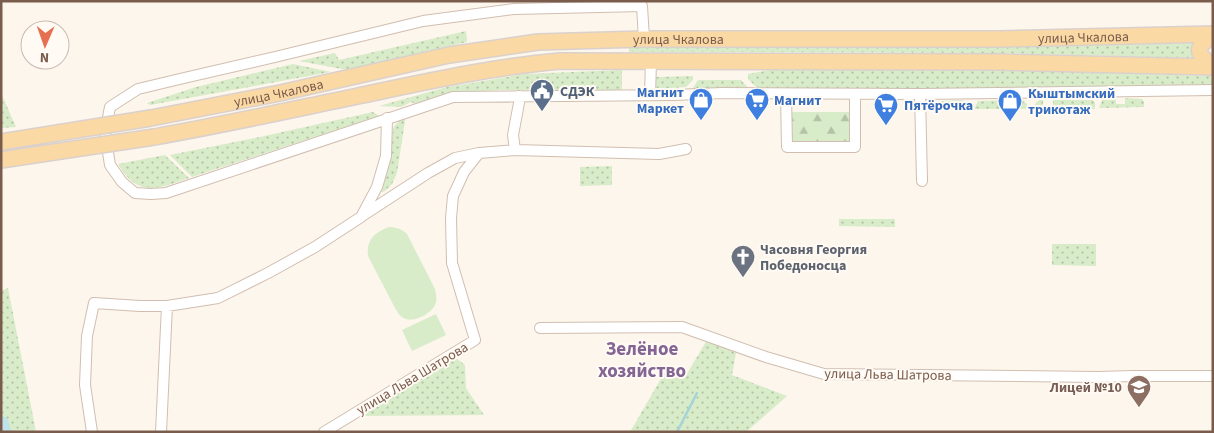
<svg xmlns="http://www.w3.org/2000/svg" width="1214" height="433" viewBox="0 0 1214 433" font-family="'Source Sans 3',sans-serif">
<defs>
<pattern id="grass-dots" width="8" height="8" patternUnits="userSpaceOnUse" patternTransform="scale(1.25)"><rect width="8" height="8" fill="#d8ecc9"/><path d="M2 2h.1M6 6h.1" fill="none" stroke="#b4c2a5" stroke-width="1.8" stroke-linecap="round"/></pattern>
<pattern id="forest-firs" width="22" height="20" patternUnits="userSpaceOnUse" patternTransform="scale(1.25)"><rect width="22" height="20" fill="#d8ecc9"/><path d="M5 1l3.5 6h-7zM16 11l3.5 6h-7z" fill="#b4c2a5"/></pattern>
</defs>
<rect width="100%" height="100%" fill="#fdf6ec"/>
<path fill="url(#grass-dots)" d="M466 31 467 42 347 70 299 61 335 53 339 60Z
M1194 43 1193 50 1194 58 1000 53 629 52V48L1000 47Z
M293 64 331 72 150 105 147 103 196 87Z
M775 69 999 70 1213 76V88L786 92 785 88H757L748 79V74Z
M622 70V91L501 90 464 92 415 104 411 102 401 107 379 106 447 87 525 74Z
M693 76V80L686 87 671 88 670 92C664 92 659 91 655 86L656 77Z
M698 80H741L752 92 691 91Z
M1 93 16 127 1 128Z
M1125 98 1142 99 1144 102V107L1099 108 1100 105 1103 99H1116V104H1125Z
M961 100 964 101 967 108 923 109V106L926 102Z
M1023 100 1027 104V109H974L978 101Z
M1039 100H1043V105H1053V100H1093L1095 103V109H1034L1035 104Z
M373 112 379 116 192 177 170 155 260 137Z
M404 117 405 121 397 173 392 184 385 191 381 192 391 149 393 128 401 118Z
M165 155 189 178C157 189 138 198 118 164Z
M612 166V185L580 186V167Z
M839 219H895V227L839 226Z
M1052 244H1096V266L1052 265Z
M8 288 36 432H1V291Z
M707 340 736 353 732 375 787 396 746 432H630L666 370 688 372Z
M456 358 465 365 466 388 484 415 362 416Z"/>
<path fill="url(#forest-firs)" d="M790 112H852V145H790Z"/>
<path fill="#d8ecc9" d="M389 227C397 227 401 229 407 234L435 289C436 293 437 298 436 302 434 312 417 322 406 319 401 318 398 313 395 308L368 256C366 240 375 232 389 227Z
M436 314 446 335 412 351 402 330Z"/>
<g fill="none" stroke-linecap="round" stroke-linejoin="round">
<path stroke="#a5d3da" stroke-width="2.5" d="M677 432 697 393"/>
<path stroke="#bfe3e8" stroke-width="16" d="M1 424 3 432"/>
<defs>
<path id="minor" d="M644 39 642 6 514 9 423 21 275 57 184 78 138 89 110 107 105 133 110 165 122 182 135 193 151 194 166 193 453 97 674 95 722 93 920 94 1213 90
M786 94 787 147H855V94
M920 94 922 181
M650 95 651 61
M515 150 513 135 519 103V96
M362 216 428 173 455 158 479 153 515 150 659 154 686 149
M540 328 682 327 766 357 824 374 1098 377 1134 376H1213
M92 432 85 385 87 336 94 303 140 306H167L218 298 268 273 315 247 361 217 377 187 386 156 387 118
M161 432 167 306
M324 432 475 340 452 263 451 218 453 196 464 172 479 153"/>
<g id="primary">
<path d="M1213 34C1195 49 1195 52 1213 67"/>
<path id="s1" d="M151 118 280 93 449 55 538 42 644 39H1000L1213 34"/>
<path d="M154 137C222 125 290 110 358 96 425 82 492 67 560 61L999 62 1213 67"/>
</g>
</defs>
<use href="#minor" stroke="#d1beb0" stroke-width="12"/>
<use href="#primary" stroke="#dad1cd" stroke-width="18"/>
<use href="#minor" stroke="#fff" stroke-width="10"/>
<use href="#primary" stroke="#fbd9a5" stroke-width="15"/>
<defs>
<path id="primary-bridge" d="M1 142 151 118
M1 160 154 137"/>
</defs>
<use href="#primary-bridge" stroke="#dad1cd" stroke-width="18" stroke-linecap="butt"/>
<use href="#primary-bridge" stroke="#fbd9a5" stroke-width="15"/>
</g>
<defs>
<symbol id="civic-pin" viewBox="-11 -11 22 30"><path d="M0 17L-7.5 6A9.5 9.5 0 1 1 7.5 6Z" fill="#5c6f8a" stroke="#fffaf3"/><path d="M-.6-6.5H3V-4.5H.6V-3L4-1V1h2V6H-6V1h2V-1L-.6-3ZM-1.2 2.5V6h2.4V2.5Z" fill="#fff"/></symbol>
<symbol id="shop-pin" viewBox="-11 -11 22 30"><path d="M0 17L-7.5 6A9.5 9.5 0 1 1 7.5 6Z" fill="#3f7fe0" stroke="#fffaf3"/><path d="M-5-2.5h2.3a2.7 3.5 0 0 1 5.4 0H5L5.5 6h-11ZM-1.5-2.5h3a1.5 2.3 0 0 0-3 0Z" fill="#fff"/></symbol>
<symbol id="supermarket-pin" viewBox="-11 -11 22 30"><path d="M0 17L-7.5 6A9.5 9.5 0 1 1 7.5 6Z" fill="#3f7fe0" stroke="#fffaf3"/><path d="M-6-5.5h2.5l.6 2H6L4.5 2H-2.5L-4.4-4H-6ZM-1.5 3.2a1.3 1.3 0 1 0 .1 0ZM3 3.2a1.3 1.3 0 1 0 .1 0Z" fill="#fff"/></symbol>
<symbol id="church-pin" viewBox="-11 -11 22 30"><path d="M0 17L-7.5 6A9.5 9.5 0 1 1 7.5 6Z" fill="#6b7280" stroke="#fffaf3"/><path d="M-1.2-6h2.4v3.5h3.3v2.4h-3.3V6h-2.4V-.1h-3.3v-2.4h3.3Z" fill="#fff"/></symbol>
<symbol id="school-pin" viewBox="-11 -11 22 30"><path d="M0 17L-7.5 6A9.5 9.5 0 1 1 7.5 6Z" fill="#8d6e63" stroke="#fffaf3"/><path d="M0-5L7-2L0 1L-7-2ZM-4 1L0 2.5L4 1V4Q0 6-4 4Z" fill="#fff"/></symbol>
</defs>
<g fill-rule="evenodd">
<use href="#civic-pin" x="528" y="77" width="28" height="38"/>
<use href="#shop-pin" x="687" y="86" width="28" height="38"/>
<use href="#supermarket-pin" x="743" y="86" width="28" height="38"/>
<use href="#shop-pin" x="996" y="87" width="28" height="38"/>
<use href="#supermarket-pin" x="872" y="91" width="28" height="38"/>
<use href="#church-pin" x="729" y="243" width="28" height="38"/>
<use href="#school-pin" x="1125" y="373" width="28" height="38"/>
</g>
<g text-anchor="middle" stroke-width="4" stroke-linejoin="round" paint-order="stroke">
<g font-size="14" fill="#7a5c4d" stroke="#fffaf3">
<text dy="5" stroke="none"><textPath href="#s1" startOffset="940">улица Чкалова</textPath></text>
<text dy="5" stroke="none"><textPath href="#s1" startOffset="535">улица Чкалова</textPath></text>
<text dy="5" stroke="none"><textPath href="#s1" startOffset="130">улица Чкалова</textPath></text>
<text transform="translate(888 374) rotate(1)" y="5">улица Льва Шатрова</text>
<text transform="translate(412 378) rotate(-31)" y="5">улица Льва Шатрова</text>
</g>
<g font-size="14" font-weight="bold" fill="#4e5e75" stroke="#fffaf3" text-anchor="start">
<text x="560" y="96">СДЭК</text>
</g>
<g font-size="14" font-weight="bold" fill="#366cbe" stroke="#fffaf3" text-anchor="start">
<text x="684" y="97" text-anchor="end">Магнит<tspan x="684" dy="16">Маркет</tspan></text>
<text x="1028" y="98">Кыштымский<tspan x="1028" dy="16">трикотаж</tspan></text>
<text x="774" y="105">Магнит</text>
<text x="904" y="110">Пятёрочка</text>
</g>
<g font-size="14" font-weight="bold" fill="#5b616d" stroke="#fffaf3" text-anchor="start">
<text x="760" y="254">Часовня Георгия<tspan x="760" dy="16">Победоносца</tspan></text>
</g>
<g font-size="14" font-weight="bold" fill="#785e54" stroke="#fffaf3" text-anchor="end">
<text x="1122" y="392">Лицей №10</text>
</g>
<g font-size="19" font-weight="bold" fill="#846695" stroke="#fffaf3">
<text x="642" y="355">Зелёное<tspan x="642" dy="22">хозяйство</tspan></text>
</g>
</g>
<rect width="1214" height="433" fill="none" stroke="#7a5c4d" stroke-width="5"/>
<g transform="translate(45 45) rotate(182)"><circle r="24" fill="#fffaf3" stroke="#cabbb1"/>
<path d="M0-4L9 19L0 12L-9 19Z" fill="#e76f51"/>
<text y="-8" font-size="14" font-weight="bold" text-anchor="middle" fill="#7a5c4d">N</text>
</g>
</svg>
